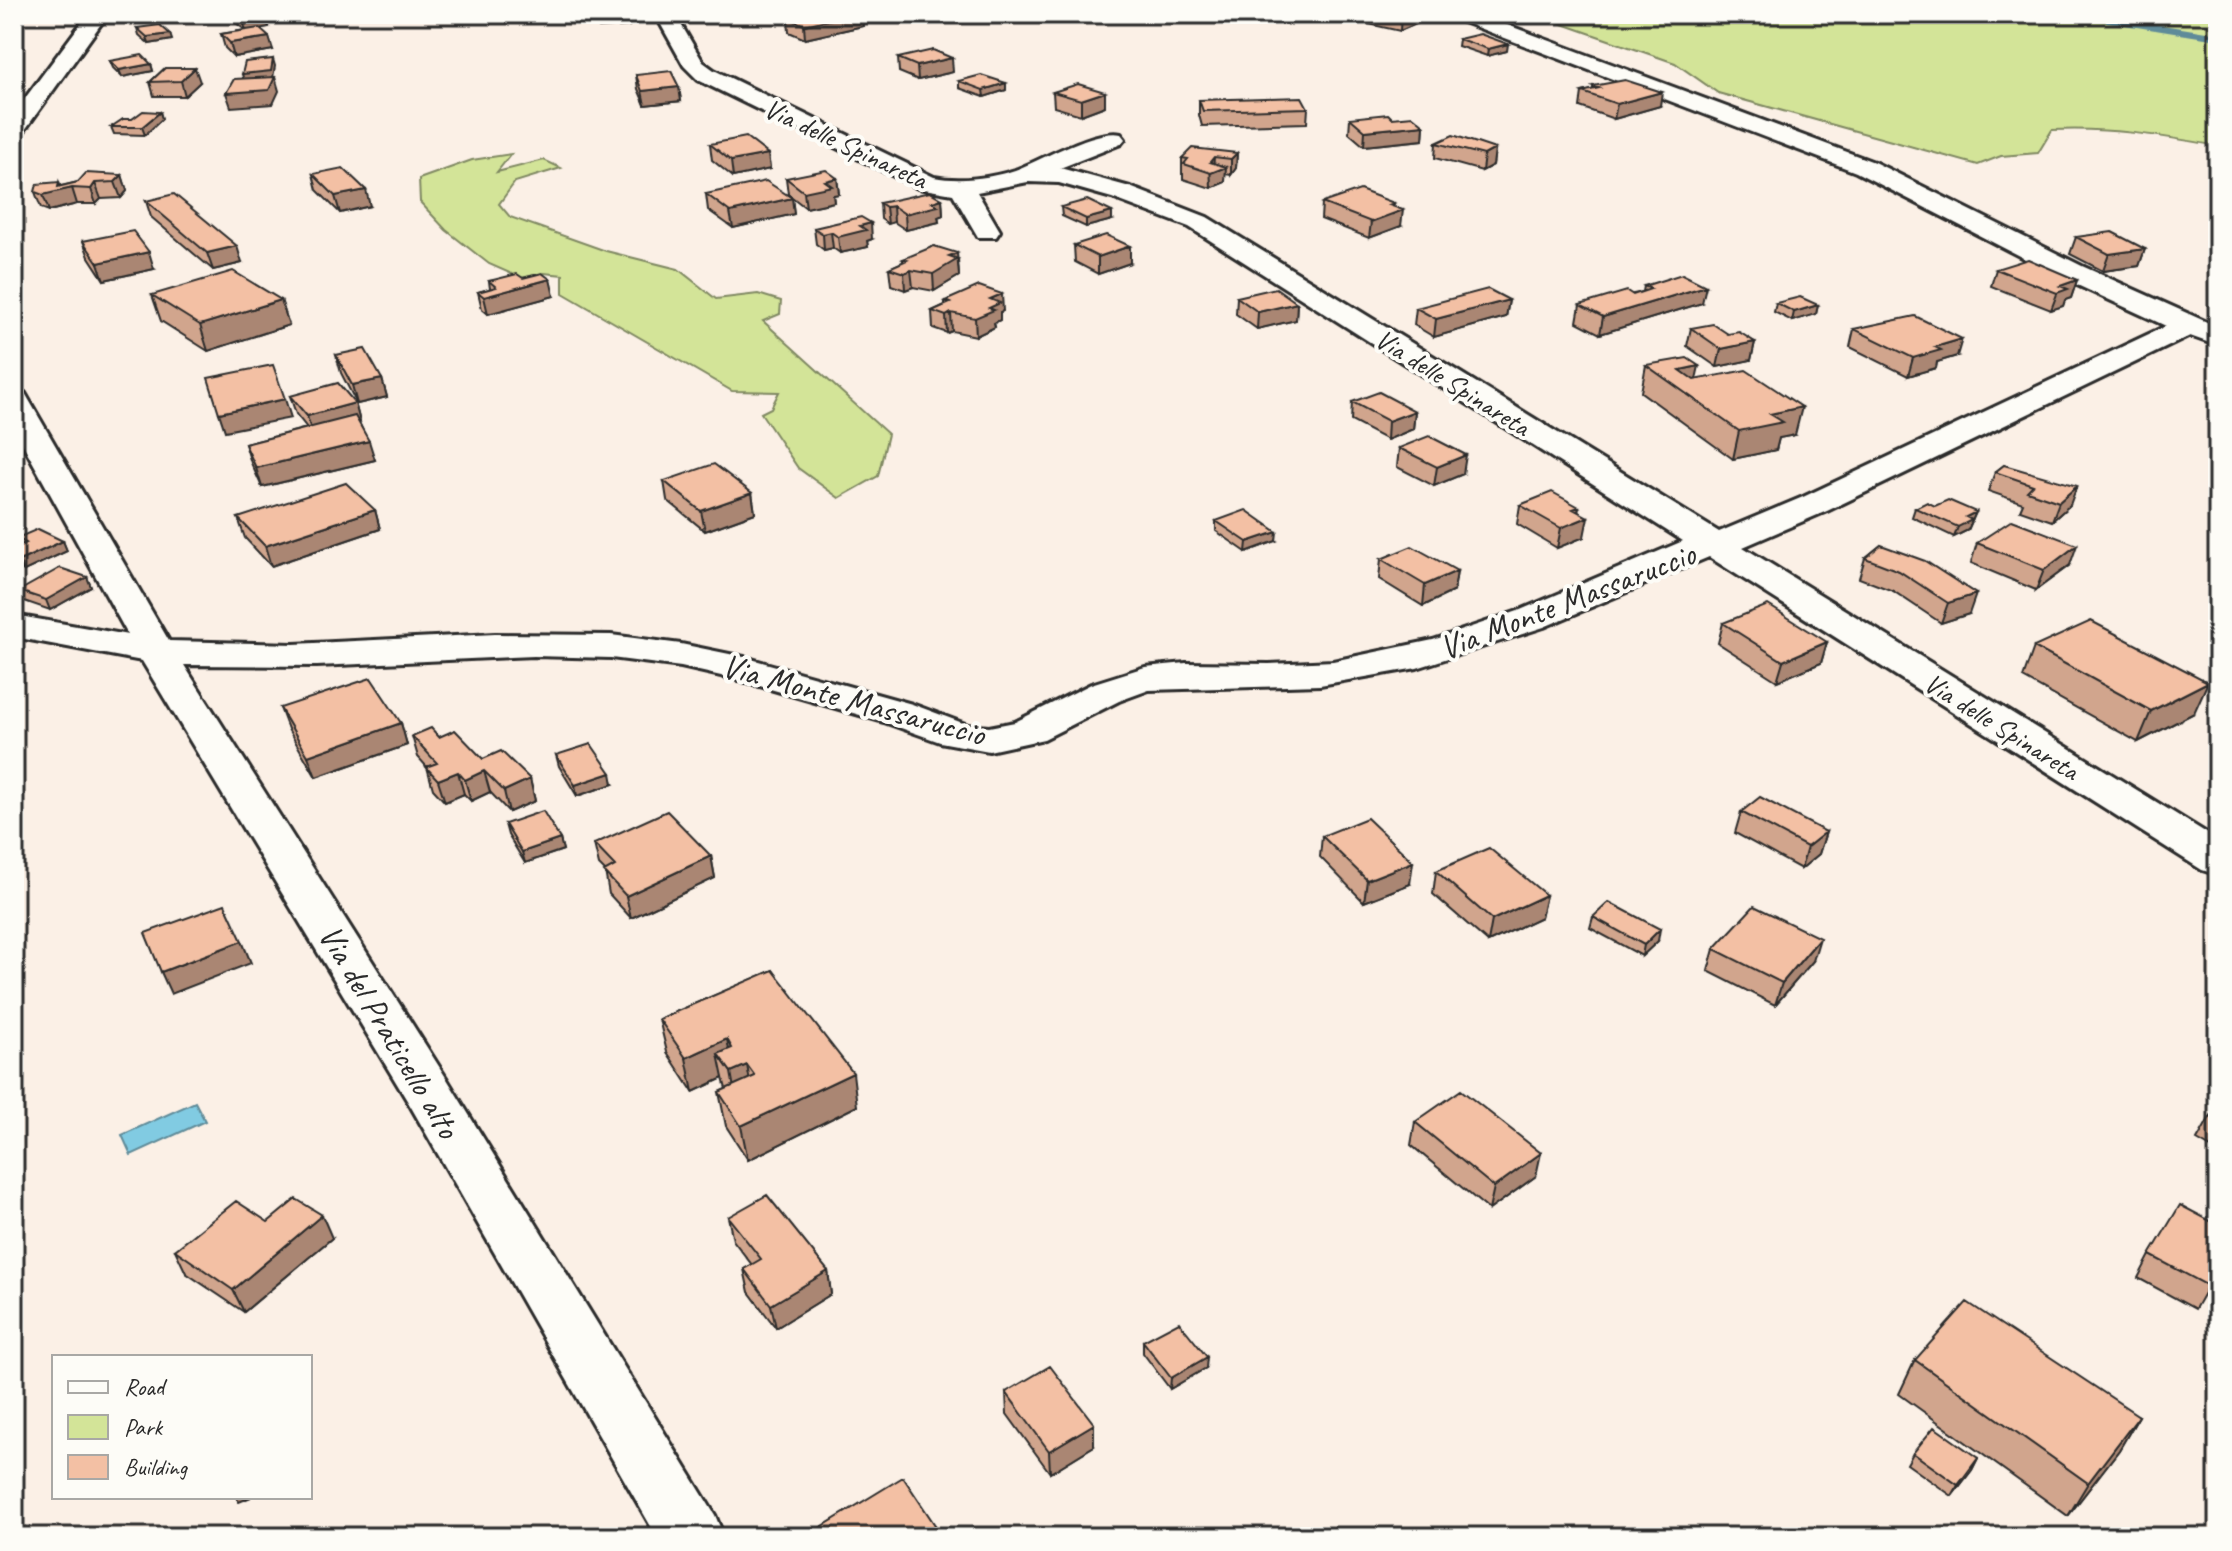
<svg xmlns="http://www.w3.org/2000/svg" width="2232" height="1551" viewBox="0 0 2232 1551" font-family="Caveat,sans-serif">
<rect width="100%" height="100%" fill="#fbf0e6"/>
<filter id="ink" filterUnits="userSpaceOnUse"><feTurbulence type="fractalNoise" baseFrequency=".0125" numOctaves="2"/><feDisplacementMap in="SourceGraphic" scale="16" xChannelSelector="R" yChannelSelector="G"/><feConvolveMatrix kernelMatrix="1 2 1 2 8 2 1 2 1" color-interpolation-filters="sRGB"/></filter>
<g filter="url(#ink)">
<path fill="#d3e498" stroke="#7f8862" stroke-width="2" d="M1534 14H2218V146C2163 136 2109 127 2052 130L2038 153 2001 156 1978 165 1718 93 1675 63Z
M511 154 497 172 544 160 561 168 515 182 499 204 510 217 606 251 678 269 716 299 758 294 781 301 780 314 763 321 888 434 878 476 839 498 798 468 761 413 771 408 779 392 732 391 563 293V275L544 273 521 278 489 264 446 230 420 202 419 179 472 160Z"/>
<path fill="#81cbe2" stroke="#5f8b99" stroke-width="2" d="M195 1102 205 1121 131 1155 122 1135Z"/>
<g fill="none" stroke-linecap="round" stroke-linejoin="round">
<path stroke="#5f8b99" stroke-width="6" d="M2075 14 2218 37"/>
<defs>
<path id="minor" d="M88 14H108L22 134 14 136V113Z
M655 14H675L703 62 714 70 934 177C959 182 991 178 1015 170 1040 161 1096 128 1121 134L1125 139 1121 144 1060 168 1130 187 1207 217 1719 532 1803 497 2166 326 2062 278 1856 172 1458 20 1457 14H1478L1874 162 2082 266 2218 327V346L2190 336 1827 511 1743 547 2218 840V875L2202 870 1709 557 1544 627 1417 668 1320 685 1149 690 1119 701 1044 739 989 751 940 742 884 722 739 680 681 667 611 658 534 656 317 666 184 665 447 1079 715 1515 724 1537H657L411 1107 142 661 14 637V615L128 635 14 428V391L25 393 29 400 169 641 294 644 495 634 611 635 681 644 744 657 912 704 968 725 989 727 1015 722 1091 684 1145 667 1186 663 1269 664 1333 661 1433 640 1518 611 1683 541 1189 227 1112 198 1059 183 1028 182 977 192 1000 231 996 237H978L953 194 918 188 698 80 684 66Z"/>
</defs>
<use href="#minor" stroke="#2b2b2b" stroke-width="6"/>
<use href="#minor" fill="#fdfcf7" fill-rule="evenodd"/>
</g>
<path fill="#d1a58d" stroke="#2b2b2b" stroke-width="2" d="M807 14H862L863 26 805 39 789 32 788 18Z
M1346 14H1439L1400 31 1346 19Z
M234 16 267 20 269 27 260 28 273 50 234 57 225 48 221 34 245 30 236 23Z
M137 28 172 40 149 44 139 35Z
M1459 39 1507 51 1487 56 1458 46Z
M898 58 953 72 918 80 899 72Z
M110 61 151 64 153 71 122 77 113 68Z
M165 68 200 82 185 96H154L150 82Z
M636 75 679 87 681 101 645 105 638 89Z
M959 81 1006 90 984 97 959 88Z
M1593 86 1660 106 1614 119 1580 107 1582 92 1593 90Z
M1053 92H1105V106L1081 115 1054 107Z
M1199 100 1308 108 1307 123 1202 126 1199 115Z
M160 112 162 119 145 135 114 134 111 127Z
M1350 118H1392L1424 125 1423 140 1364 146 1349 133Z
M1436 143 1495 149 1493 165 1482 171 1435 158Z
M710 144 768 154 770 169 733 177 712 160Z
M1237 153 1236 168 1231 175 1225 174V182L1211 188 1183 179V174H1182V158Z
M313 174 370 206 340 213 317 190Z
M122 175 127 191 121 198 101 199 96 204H77L49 211 41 208 35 192 78 182Z
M786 178H837L839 194 833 195 834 202 806 208 788 194Z
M706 194 792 198 794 214 733 228 708 210Z
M942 199 943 215 938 217 939 222 906 230 894 222 888 224 881 219 880 203Z
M146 201 242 263 213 270 151 217Z
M1322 203 1401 226 1369 238 1321 219Z
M1061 207 1112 220 1086 227 1062 216Z
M814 228 872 239 867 241 868 247 840 253 833 248 824 250 816 244Z
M2076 237 2145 249 2139 266 2103 271 2070 254Z
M83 241 154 269 104 280 89 257Z
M1074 245 1130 263 1098 274 1075 262Z
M903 259H958L959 276 934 291 913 287 905 290 891 285 889 268 903 262Z
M1996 269 2077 280 2071 298 2065 300 2063 306 2051 310 1991 286Z
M523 278 554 296 488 314 482 309 478 292 490 289 489 281Z
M1644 286 1702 303 1600 334 1577 322 1580 305 1643 292Z
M152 295 281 300 289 325 208 351 161 321Z
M1237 297 1297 303 1296 320 1257 329 1236 314Z
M1509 300 1506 317 1434 337 1414 325 1416 308Z
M945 301 1003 311 1000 312V320L994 323 995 327 976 336 952 331 947 333 933 328 932 311 945 305Z
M1776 303 1818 305 1816 314 1792 321 1774 312Z
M1691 328 1728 334 1755 342 1751 360 1717 367 1687 346Z
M1854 329 1957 356 1937 362 1936 368 1908 376 1850 347Z
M336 355 382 379 387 397 357 404 341 373Z
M1646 365 1696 380 1795 435 1779 438 1776 450 1733 459 1641 392Z
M290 396 355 403 360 422H359L375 460 262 487 251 463 245 444 307 428 296 414Z
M1352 402 1415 411 1413 429 1387 440 1351 421Z
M1399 448 1463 474 1434 486 1397 467Z
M2004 465 2070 505 2052 521 2020 510 2023 503 1988 491 1995 472Z
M664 481 752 493 755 513 705 531 667 500Z
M1520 505 1578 512 1584 537 1557 548 1517 524Z
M1935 506 1976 512 1968 530 1954 537 1912 517 1915 508Z
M375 510 380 529 271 566 245 538 238 518Z
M1216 521 1276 541 1246 552 1216 531Z
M17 538 63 541 67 551 24 571 14 566V548L20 545Z
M1977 543 2070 565 2036 590 1971 563Z
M1881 545 1969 614 1941 623 1893 591 1859 578 1865 558Z
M1381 559 1457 571 1454 591 1423 606 1379 579Z
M87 577 91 587 50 610 24 601 19 591Z
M1723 623 1827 642 1821 663 1777 681 1718 643Z
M2034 647 2194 713 2138 742 2023 678Z
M280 708 401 723 407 745 316 777 288 729Z
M412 736 439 737 483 759 530 779 535 801 509 812 490 792 471 801 464 794 445 802 433 789 427 767 418 757Z
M556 755 613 784 577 796 559 766Z
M1741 812 1826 832 1819 854 1801 869 1735 833Z
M505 824 560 839 563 850 525 863 508 835Z
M1322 836 1410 884 1364 902 1320 857Z
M594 844 711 856 715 878 631 918 609 894 605 871 599 865Z
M1436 871 1546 895 1541 917 1488 942 1433 894Z
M1593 917 1658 941 1642 956 1590 928Z
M1714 949 1813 961 1775 1005 1708 971Z
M773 970 857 1106 748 1160 726 1126 719 1092 726 1089 723 1078 693 1092 667 1052 659 1019Z
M2218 1107V1152L2197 1140 2210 1117Z
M1415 1122 1536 1176 1489 1210 1411 1145Z
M728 1217 828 1271 831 1294 776 1328 749 1292 744 1269 752 1265 733 1240Z
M332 1238 244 1312 186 1273 175 1250Z
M2150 1255 2218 1268 2195 1309 2138 1278Z
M1143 1341 1206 1368 1170 1389 1143 1353Z
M1915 1360 2139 1416 2119 1450 2068 1516 1899 1394Z
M1006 1392 1094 1446 1050 1473 1007 1414Z
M1913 1453 1978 1458 1972 1470 1952 1496 1907 1464Z"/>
<path fill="#aa8673" stroke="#2b2b2b" stroke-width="2" d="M597 14H628L629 26 599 28Z
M855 14H862L863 26 805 39 804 25Z
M1401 14H1439L1400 31Z
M267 20 269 27 246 31 244 24Z
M170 34 172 40 149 44 147 37Z
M269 37 273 50 234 57 230 43Z
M1508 44 1507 51 1487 56 1488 49Z
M952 58 953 72 918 80 917 66Z
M273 59 275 66 273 78 244 81 242 74Z
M151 64 153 71 122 77 119 70Z
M195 68 200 82 185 96 181 81Z
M275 77 279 91 273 104 231 107 226 93Z
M1006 83V90L984 97 983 90Z
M679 87 681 101 645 105 642 91Z
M1105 92V106L1081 115V100Z
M1662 92 1660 106 1614 119 1617 104Z
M160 112 162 119 145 135 142 127Z
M1424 125 1423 140 1364 146 1365 131Z
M1495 149 1493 165 1482 171 1484 155Z
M1237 153 1236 168 1231 175V159Z
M768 154 770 169 733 177 731 161Z
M1214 157 1213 172 1226 167 1225 182 1211 188 1210 162Z
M122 175 127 191 121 198 115 182Z
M837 178 839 194 833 195 834 202 806 208 804 192 825 181Z
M59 182 62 190 72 188 77 204 49 211 43 195 58 187Z
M95 183 101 199 96 204 91 189Z
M366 190 370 206 340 213 335 196Z
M792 198 794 214 733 228 730 212Z
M942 199 943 215 938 217 939 222 906 230 905 214 932 202Z
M1394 203 1393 214 1403 210 1401 226 1369 238 1371 222 1389 205Z
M893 206 894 222 888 224 886 207Z
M1112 212V220L1086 227V219Z
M871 223 872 239 867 241 868 247 840 253 838 237 860 226Z
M831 232 833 248 824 250 823 234Z
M237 246 242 263 213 270 207 253Z
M1130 246V263L1098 274V257Z
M2145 249 2139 266 2103 271 2109 254Z
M149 252 154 269 104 280 98 263Z
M957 253 959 276 934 291 933 274 949 256Z
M911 270 913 287 905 290 904 273Z
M550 279 554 296 488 314 484 297Z
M2077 280 2071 298 2065 300 2063 306 2051 310 2060 286Z
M1706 286 1702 303 1600 334 1603 317Z
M1002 294 1003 311 1000 312V320L994 323 995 327 976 336 975 318 990 299Z
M281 300 289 325 208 351 200 325Z
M1509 300 1506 317 1434 337 1436 319Z
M1297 303 1296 320 1257 329 1258 312Z
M1818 305 1816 314 1792 321 1794 312Z
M951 313 952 331 947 333 946 316Z
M1962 339 1957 356 1937 362 1936 368 1908 376 1913 358 1935 347Z
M1755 342 1751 360 1717 367 1721 349Z
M1699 366 1693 393 1680 370Z
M382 379 387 397 357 404 352 385Z
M285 399 291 418 225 431 219 413Z
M355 403 360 422 312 434 307 416Z
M1802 407 1795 435 1779 438 1776 450 1733 459 1739 431 1770 414Z
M1415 411 1413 429 1387 440 1388 421Z
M369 441 375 460 262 487 256 468Z
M1466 455 1463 474 1434 486 1437 467Z
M2077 486 2070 505 2052 521 2059 502Z
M752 493 755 513 705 531 701 511Z
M1579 507 1576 522 1588 517 1584 537 1557 548 1561 528 1573 509Z
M375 510 380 529 271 566 265 546Z
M1976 512 1968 530 1954 537 1958 527 1966 517Z
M1277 532 1276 541 1246 552 1247 542Z
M63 541 67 551 24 571 19 561Z
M2077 545 2070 565 2036 590 2044 570Z
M1457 571 1454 591 1423 606 1425 585Z
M87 577 91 587 50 610 46 600Z
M1976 594 1969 614 1941 623 1948 603Z
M1827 642 1821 663 1777 681 1783 661Z
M2208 682 2194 713 2138 742 2151 711Z
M401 723 407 745 316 777 308 756Z
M484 771 490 792 471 801 465 780Z
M458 772 464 794 445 802 438 780Z
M611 773 613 784 577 796 575 785Z
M530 779 535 801 509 812 504 791Z
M1826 832 1819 854 1801 869 1807 847Z
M560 839 563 850 525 863 522 852Z
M711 856 715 878 631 918 626 896Z
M1413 862 1410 884 1364 902 1367 880Z
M1546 895 1541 917 1488 942 1492 920Z
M1660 929 1658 941 1642 956 1644 945Z
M1820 938 1813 961 1775 1005 1782 983Z
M242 941 251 963 171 994 161 972Z
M727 1039 733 1071 747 1065 753 1099 737 1106 731 1072 718 1054 723 1078 693 1092 686 1058Z
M853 1073 857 1106 748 1160 741 1126Z
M1541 1153 1536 1176 1489 1210 1494 1187Z
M322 1215 332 1238 244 1312 233 1290Z
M828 1271 831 1294 776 1328 771 1305Z
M1207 1357 1206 1368 1170 1389 1171 1378Z
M2139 1416 2119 1450 2068 1516 2088 1483Z
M1094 1424V1446L1050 1473 1049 1451Z
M1978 1458 1972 1470 1952 1496 1958 1485Z
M236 1497H251L239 1502Z"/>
<path fill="#f3c0a4" stroke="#2b2b2b" stroke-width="2" d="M248 14H259L267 20 244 24 234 16Z
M807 14H855L804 25 788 18Z
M160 25 170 34 147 37 137 28Z
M259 28 269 37 230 43 221 34Z
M1480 34 1508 44 1488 49 1459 39Z
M933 50 952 58 917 66 898 58Z
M142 55 151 64 119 70 110 61Z
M273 59 271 71 242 74 245 62Z
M165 68H195L181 81 150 82Z
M671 71 679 87 642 91 636 75Z
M981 75 1006 83 983 90 959 81Z
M275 77 269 90 226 93 234 79Z
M1625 80 1662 92 1617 104 1582 92 1599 88 1593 86Z
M1078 84 1105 92 1081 100 1053 92Z
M1302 97 1308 108 1203 111 1199 100Z
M143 111 160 112 142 127H111L123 119H132Z
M1388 114 1392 118 1413 116 1424 125 1365 131 1350 118Z
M1453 135 1495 149 1484 155 1436 143Z
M746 137 768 154 731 161 710 144Z
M1192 148 1237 153 1231 159 1214 157 1210 162 1226 167 1211 173 1184 164 1188 159 1182 158Z
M343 168 366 190 335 196 313 174Z
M826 170 837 178 825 181 832 186 804 192 786 178Z
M86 173 122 175 115 182 95 183 91 189 72 188 43 195 35 192 37 184 59 182 58 187 78 182Z
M766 181 792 198 730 212 706 194Z
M1360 190 1394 203 1389 205 1403 210 1371 222 1322 203Z
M930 192 942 199 932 202 938 206 905 214 893 206 886 207 880 203Z
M174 194 237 246 207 253 146 201Z
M1087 200 1112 212 1086 219 1061 207Z
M861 217 871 223 860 226 866 230 838 237 831 232 823 234 814 228Z
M133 231 149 252 98 263 83 241Z
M2112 232 2145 249 2109 254 2076 237Z
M1106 235 1130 246 1098 257 1074 245Z
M934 246 957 253 949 256 958 259 933 274 911 270 904 273 889 268 907 260 903 259Z
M2028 259 2077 280 2060 286 2068 289 2057 293 1996 269Z
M233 271 281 300 200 325 152 295Z
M542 273 550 279 484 297 478 292 496 287 489 281 517 274 523 278Z
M1682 274 1706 286 1603 317 1580 305 1627 291 1633 295 1651 289 1644 286Z
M979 286 1002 294 990 299 1000 303 989 308 994 310 975 318 951 313 946 316 932 311 950 303 945 301Z
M1276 288 1297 303 1258 312 1237 297Z
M1488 289 1509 300 1436 319 1416 308Z
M1800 297 1818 305 1794 312 1776 303Z
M1915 316 1962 339 1935 347 1941 350 1913 358 1854 329Z
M1713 324 1728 334 1739 332 1755 342 1721 349 1691 328Z
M365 349 382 379 352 385 336 355Z
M1687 358 1699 366 1680 370 1694 380 1746 370 1802 407 1770 414 1783 422 1739 431 1646 365Z
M273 365 285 399 219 413 208 378Z
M338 383 355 403 307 416 290 396Z
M1379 392 1415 411 1388 421 1352 402Z
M355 416 369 441 256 468 245 444Z
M1429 436 1466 455 1437 467 1399 448Z
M714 464 752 493 701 511 664 481Z
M2004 465 2077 486 2059 502 2027 491 2033 485 1995 472Z
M346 483 375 510 265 546 238 518Z
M1552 492 1579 507 1573 509 1588 517 1561 528 1520 505Z
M1948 500 1976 512 1966 517 1972 520 1958 527 1915 508 1927 502 1935 506Z
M1246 510 1277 532 1247 542 1216 521Z
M2012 520 2077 545 2044 570 1977 543Z
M38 529 63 541 19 561 14 558V548L26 543 17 538Z
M1881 545 1925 561 1976 594 1948 603 1899 571 1865 558Z
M1412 546 1457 571 1425 585 1381 559Z
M60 568 87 577 46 600 19 591Z
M1768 605 1827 642 1783 661 1723 623Z
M2091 621 2208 682 2151 711 2034 647Z
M371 678 401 723 308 756 280 708Z
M431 728 439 737 455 730 483 759 501 751 530 779 504 791 484 771 465 780 458 772 438 780 426 767 437 763 412 736Z
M591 744 611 773 575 785 556 755Z
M1760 797 1826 832 1807 847 1741 812Z
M543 811 560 839 522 852 505 824Z
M667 811 711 856 626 896 604 872 615 866 594 844Z
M1367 818 1413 862 1367 880 1322 836Z
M1489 848 1546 895 1492 920 1436 871Z
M1609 902 1660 929 1644 945 1593 917Z
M225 904 242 941 161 972 145 933Z
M1754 906 1820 938 1782 983 1714 949Z
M773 970 853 1073 741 1126 719 1092 755 1076 747 1065 731 1072 718 1054 732 1048 727 1039 686 1058 659 1019Z
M1461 1090 1541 1153 1494 1187 1415 1122Z
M2218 1107V1122L2210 1117Z
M767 1195 828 1271 771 1305 744 1269 761 1259 728 1217Z
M296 1199 322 1215 233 1290 175 1250 236 1201 268 1222Z
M2180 1205 2218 1225V1268L2208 1286 2150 1255Z
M1967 1302 2139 1416 2088 1483 1915 1360Z
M1179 1322 1207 1357 1171 1378 1143 1341Z
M1050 1366 1094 1424 1049 1451 1006 1392Z
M1934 1427 1978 1458 1958 1485 1913 1453Z
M903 1477 943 1537H805Z"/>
</g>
<g text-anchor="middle" stroke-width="8" stroke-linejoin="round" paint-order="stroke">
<g font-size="28" fill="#2b2b2b" stroke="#fdfcf7">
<text transform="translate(846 143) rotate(25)" y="10">Via delle Spinareta</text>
<text transform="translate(1453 382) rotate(32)" y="10">Via delle Spinareta</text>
<text transform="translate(2002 726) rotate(32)" y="10">Via delle Spinareta</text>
</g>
<g font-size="34" fill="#2b2b2b" stroke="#fdfcf7">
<text transform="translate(1567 600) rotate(-21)" y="12">Via Monte Massaruccio</text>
<text transform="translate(854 699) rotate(15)" y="12">Via Monte Massaruccio</text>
<text transform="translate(390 1031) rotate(59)" y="12">Via del Praticello alto</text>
</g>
</g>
<rect width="2232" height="1551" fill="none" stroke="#fdfcf7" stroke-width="48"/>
<rect x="24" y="24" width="2184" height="1503" fill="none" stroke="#2b2b2b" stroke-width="3" filter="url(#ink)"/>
<rect x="52" y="1355" width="260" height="144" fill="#fdfcf7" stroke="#a9a8a5" stroke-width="2"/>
<rect x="68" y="1381" width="40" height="12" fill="#fdfcf7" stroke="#a9a8a5" stroke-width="2"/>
<text x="124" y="1395" font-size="24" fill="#2b2b2b">Road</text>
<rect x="68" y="1415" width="40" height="24" fill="#d3e498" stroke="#a9a8a5" stroke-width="2"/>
<text x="124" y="1435" font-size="24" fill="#2b2b2b">Park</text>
<rect x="68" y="1455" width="40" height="24" fill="#f3c0a4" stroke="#a9a8a5" stroke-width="2"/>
<text x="124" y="1475" font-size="24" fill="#2b2b2b">Building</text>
</svg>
